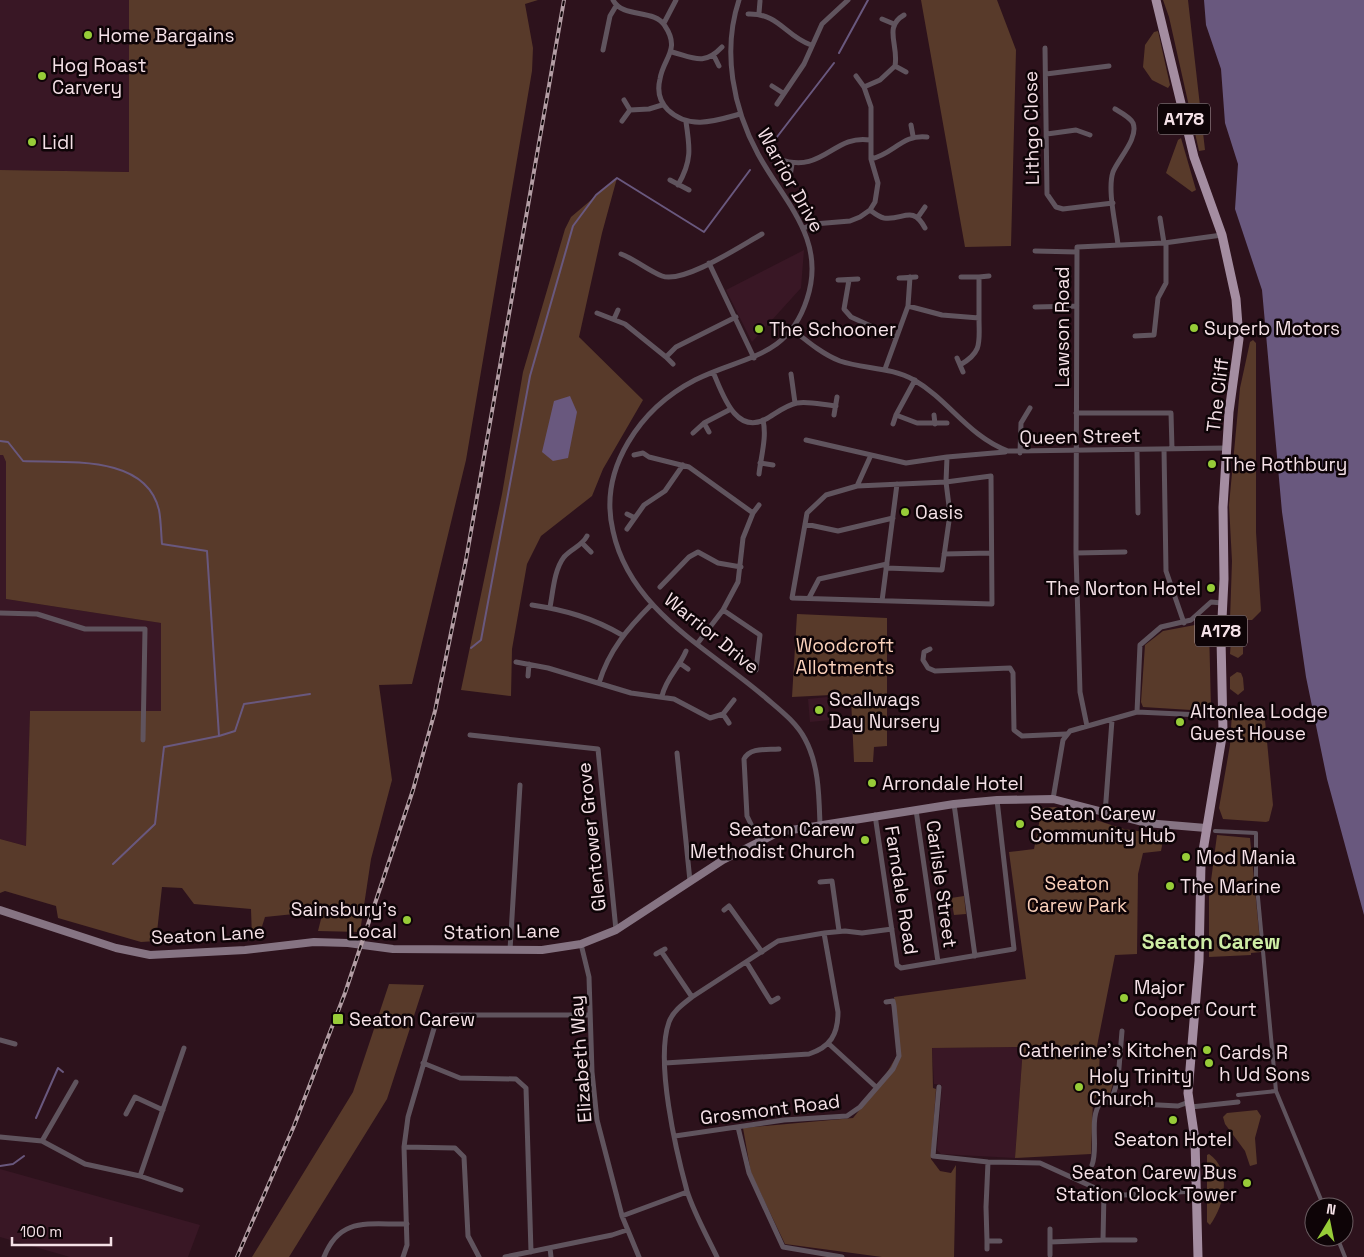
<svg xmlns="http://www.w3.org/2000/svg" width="1364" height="1257" viewBox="0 0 1364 1257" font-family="'Space Grotesk',sans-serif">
<rect width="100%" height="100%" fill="#2d121c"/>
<path fill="#391725" d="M0 0H129L130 172 0 170Z
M804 250 801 288 752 342 726 290Z
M0 455H3L6 462V599L162 623 161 711 30 712 26 846 0 839Z
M827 697 830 720 810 722 808 699Z
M1023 1047 1015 1158 941 1154 937 1150 942 1085 934 1084 932 1048Z
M0 1169 200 1225 188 1257H70L0 1237Z"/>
<path fill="#583a2a" d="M129 0H538L525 4 533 48 532 71 466 460 412 684 379 685 392 780 371 859 360 932 318 931 323 911 265 917 258 939 252 938 251 909 194 904 182 888 162 887 156 941 141 942 58 918 56 906 5 891 0 893V839L26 846 30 711H161V623L6 599V462L3 455H0V170L129 172Z
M921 0H997L1016 50 1011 246 965 247Z
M1163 0H1188L1205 150 1199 151 1169 17Z
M1158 31 1170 85 1168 88 1152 80 1143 67 1145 45 1154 32Z
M1181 138 1196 190 1192 192 1166 173 1178 140Z
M617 178 602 233 579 337 643 400 603 469 592 496 541 536 527 564 512 649 511 696 461 690 502 494 523 372 565 229 571 217Z
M1253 340 1256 343V532L1261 611 1252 620H1230L1232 561 1229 505 1240 388 1250 342Z
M797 614 887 618V746L874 747 873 762H854L851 698 831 695 792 697Z
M1195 625 1209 628 1211 708 1207 711 1143 707 1141 702 1145 645 1163 631Z
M1236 636 1240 637 1243 642V654L1238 658 1230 654 1231 641Z
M1237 672 1241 673 1243 678 1244 690 1238 695 1230 689V677Z
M1237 710 1256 711 1265 720 1273 805 1269 821 1266 822 1223 819 1219 808 1230 745 1232 712Z
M1055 807 1124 829 1164 835 1161 851 1143 853 1138 874 1137 954 1115 955 1097 1046H1100L1099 1075 1115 1076 1110 1094 1098 1096 1093 1100 1091 1154 1015 1158 1023 1047 932 1048 933 1088 936 1089 931 1159 940 1171 951 1173 956 1165 954 1257H882L785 1244 751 1173 743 1128 853 1118 879 1086 899 1052 894 997 1026 979 1009 852 1034 849 1042 808Z
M1217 835 1250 838 1261 952 1251 953V955L1209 957V896Z
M964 896 966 914 954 915 951 898Z
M389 984 424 985 387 1099 289 1257H252L353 1092Z
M1257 1110 1261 1116 1255 1138 1257 1164 1250 1166 1245 1151 1225 1124 1223 1117 1227 1113Z
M1209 1154C1233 1171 1224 1206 1210 1225L1207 1222V1155Z"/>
<path fill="#69587e" d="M1204 0H1364V915L1327 779 1306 677 1282 512 1262 290 1235 209 1238 164 1225 123 1221 69 1206 25Z
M570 396 577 412 568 458 553 461 542 452 554 401Z"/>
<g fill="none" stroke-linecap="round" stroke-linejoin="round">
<path stroke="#69587e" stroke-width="2" d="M839 53 868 0
M770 146 834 63
M0 441 8 442 23 461C67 463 146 454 159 510 161 520 161 533 162 544L207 551 219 736 235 731 244 704 310 694
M471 648 481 640 530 376 573 226 596 195 617 178 704 232 750 170
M113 864 155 824 164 747 219 736
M36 1118 58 1068 63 1072
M0 1166 13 1164 24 1156"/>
<path stroke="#60545e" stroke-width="4" d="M1215 831 1256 833V876L1276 1091 1238 1095
M1276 1091 1324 1207
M1337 1237 1345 1257"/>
<path stroke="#60545e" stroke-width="5" d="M613 0C623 19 654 8 665 26 681 50 663 58 660 79 657 91 660 102 668 110 689 130 715 121 740 114
M739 0C722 51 733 108 758 154 784 202 827 239 807 299 788 359 742 356 695 380 641 408 598 468 613 531 630 611 710 649 766 698 780 710 796 722 805 739 819 765 819 796 820 825
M759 13 760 1
M748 14C779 13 785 36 811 45
M882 19 894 24
M664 23 676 0
M1045 48 1047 194 1056 207 1063 209 1113 203
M603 50 610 16 616 6
M672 52C694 58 704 66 722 47
M714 56 719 66
M895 66 906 72
M1046 74 1109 66
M856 76 864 87
M772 86 783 93
M777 104 804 64 822 24 848 0
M1115 109C1120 112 1130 117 1133 123 1139 138 1118 159 1113 172 1107 190 1116 225 1118 245
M630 110 649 109 662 105
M622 121 630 110 624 100
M911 125 913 136
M1047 134 1076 130 1090 135
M779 159C823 175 833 134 870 140
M871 159C894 154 902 134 927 137
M790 176 792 164
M670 180 689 190
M678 185C692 161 690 148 686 122
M870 210C874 213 879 217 884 218 903 221 912 204 925 228
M918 217 925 207
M1160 218 1164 243
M804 228 814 224 850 221 860 217 870 210 875 202 878 183 871 159V107L864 87 880 80 895 66C899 45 883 27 904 15
M1035 251 1077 252
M621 254C636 260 649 271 662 276 684 284 742 245 762 234
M709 263 754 358
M961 277H979V318
M979 277 989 276
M899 278 916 277
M838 280 858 279
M849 280 844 309 851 317 895 337
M908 306 910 277
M1035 307 1077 306
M597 313 625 324 666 357 676 347 736 317
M614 319 618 310
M792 329C807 341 822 354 840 361 864 369 891 367 914 380 949 400 968 436 1008 451L1227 448
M1135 336 1154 335 1158 298 1166 283V243
M666 357 673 364
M957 358 963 372
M885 369 908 306 942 315 979 318C979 342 983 352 960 365
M713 372C722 392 735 436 766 419 775 414 786 405 797 403 809 401 823 405 836 406
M791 374 795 403
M915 380 896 415 917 423H947
M1076 413H1171L1172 449
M834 415 837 397
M934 415 935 424
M704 423 709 432
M893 424 896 415
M693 433 704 423 729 410
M806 440 906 463 947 457
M1164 449 1166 571 1184 623
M1137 451 1138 513
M1020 453 1021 423 1030 408
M634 455 643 453 649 457 689 467 753 513 743 538 738 582 723 610 760 635 756 670
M760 463 773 465
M759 474C761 456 767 437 763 420
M991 476 992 604 792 598 807 513 826 495 857 486 946 482Z
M857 486 871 455
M753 513 759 505
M627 514 635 518
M805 524 838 531 893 518
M627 529 644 505 665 491 683 465
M583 544 591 552
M1076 553 1125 552
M944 554 991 553
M886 568 942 570 950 514 946 482 947 457 1005 452
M660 587 689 557 698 552 718 563 741 567
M809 598 819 579 887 564
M882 601 897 484
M532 605C565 610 593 618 622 635
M550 607C553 592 554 570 564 557 572 548 582 546 587 536
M0 613 37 614 85 629H145L143 740
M697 644 723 610
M930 649 924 652 923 660 928 668 935 671 1010 668 1013 673 1014 730 1022 736 1066 734
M516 662 548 668 631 693 674 699 710 718 723 714 734 700
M681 664 688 669
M528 676 529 664
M599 683C609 650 628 628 652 604
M662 696C666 678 679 668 686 651
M1137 712 1140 645 1161 627 1191 620 1211 602 1222 603
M723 714 729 723
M1087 726 1080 692 1076 553 1077 247 1164 243 1222 235
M470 735 598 749 616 930
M677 753 690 881
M1053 799 1063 740 1070 731 1137 712 1223 716
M954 804 975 956
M916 810 938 962
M1105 814 1112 720
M875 815 897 965 901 968 1014 949 997 800
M759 841 747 816 744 759C750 747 767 750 779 749
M820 882 832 881 839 931
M724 910 729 906 762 952
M581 944 589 977 592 1072 597 1120 622 1216 639 1257
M510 950 520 785
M661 951 692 997
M656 954 665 949
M747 963 771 1002 778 998
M0 1040 15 1044
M829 1044 876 1087
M423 1063 460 1078 516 1079 526 1088 531 1252
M665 1063 809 1054C830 1047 838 1035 838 1012L824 933
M939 1087 933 1156 988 1162 1040 1163 1104 1192 1124 1195 1195 1191
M1111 1101 1118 1080 1122 1031
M1191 1107 1238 1102
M126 1114 135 1097 163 1110
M738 1127 749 1173 783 1247 842 1257
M675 1136 784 1120 847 1116 860 1107 893 1069 899 1056 894 1006 893 1001 886 1002
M0 1137 42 1141 85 1164 140 1176 181 1190
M42 1141 76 1082
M404 1147 455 1148 464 1157 468 1236 479 1257
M988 1162 986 1207 987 1241H1000
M1092 1165C1099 1146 1088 1118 1101 1102L1178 1106 1189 1102
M140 1176 184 1048
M622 1216 687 1192
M1050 1229V1255
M1103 1240H1135
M1050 1242 1103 1240 1104 1192
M550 1248 551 1257
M987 1249V1241
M324 1257C340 1216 369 1225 407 1224
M403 1257 407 1245 404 1147 408 1117 435 1025 443 1017 453 1015H590
M505 1257 612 1235 627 1230
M717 1257C707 1236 694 1213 687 1191 676 1151 655 1061 669 1022 673 1011 683 1004 692 997L778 941 824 933 845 931 862 933 892 929"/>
<path stroke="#867483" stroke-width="8" d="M0 910 116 948 150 955 245 950 314 942 348 943 393 949 542 950 581 944 616 930 723 860 779 832 954 804 997 800 1053 799 1146 823 1206 828"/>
<path stroke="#a48da1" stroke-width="9" d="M1156 0 1194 157 1222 235 1236 299 1239 339 1229 412 1223 507 1224 579 1221 639 1223 731 1201 863 1199 961 1188 1093 1195 1140 1198 1257"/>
<defs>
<path id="rail" d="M237 1257 294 1126 345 993 413 790 435 711 466 560 564 0"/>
</defs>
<use href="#rail" stroke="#b39da4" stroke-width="4"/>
<use href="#rail" stroke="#0e0407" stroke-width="2" stroke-dasharray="5.5" stroke-linecap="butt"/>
</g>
<g fill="#97cc38" stroke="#0e0407" stroke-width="2">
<circle cx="88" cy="35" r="5"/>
<circle cx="42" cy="76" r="5"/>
<circle cx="32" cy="142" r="5"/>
<circle cx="1194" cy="328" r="5"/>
<circle cx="759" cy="329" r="5"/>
<circle cx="1212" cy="464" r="5"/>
<circle cx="905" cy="512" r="5"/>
<circle cx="1211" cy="588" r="5"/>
<circle cx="819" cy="710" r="5"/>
<circle cx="1180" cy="722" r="5"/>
<circle cx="872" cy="783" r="5"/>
<circle cx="1020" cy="824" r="5"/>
<circle cx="865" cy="840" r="5"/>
<circle cx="1186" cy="857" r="5"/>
<circle cx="1170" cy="886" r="5"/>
<circle cx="407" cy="920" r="5"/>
<circle cx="1124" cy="998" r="5"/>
<rect x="332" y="1013" width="12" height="12" rx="2.5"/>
<circle cx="1207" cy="1050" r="5"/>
<circle cx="1209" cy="1063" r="5"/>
<circle cx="1079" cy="1087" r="5"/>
<circle cx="1173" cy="1120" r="5"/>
<circle cx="1247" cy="1183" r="5"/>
</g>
<g text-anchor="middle" stroke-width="5" stroke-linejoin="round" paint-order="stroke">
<g fill="#0e0407" stroke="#b09fa4" stroke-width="1">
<rect x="1158" y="103.5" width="52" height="31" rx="4"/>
<rect x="1195" y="615.5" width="52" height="31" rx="4"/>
</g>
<g font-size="18" font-weight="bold" fill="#f5e1e7">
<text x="1184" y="125">A178</text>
<text x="1221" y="637">A178</text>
</g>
<g font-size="19" fill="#f5e1e7" stroke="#0e0407" text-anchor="start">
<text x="98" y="42">Home Bargains</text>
<text x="52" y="72">Hog Roast<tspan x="52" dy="22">Carvery</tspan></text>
<text x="42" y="149">Lidl</text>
<text x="1204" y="335">Superb Motors</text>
<text x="769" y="336">The Schooner</text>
<text x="1222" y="471">The Rothbury</text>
<text x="915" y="519">Oasis</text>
<text x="1201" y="595" text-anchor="end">The Norton Hotel</text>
<text x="829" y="706">Scallwags<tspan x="829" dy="22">Day Nursery</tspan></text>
<text x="1190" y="718">Altonlea Lodge<tspan x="1190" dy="22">Guest House</tspan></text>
<text x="882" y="790">Arrondale Hotel</text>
<text x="1030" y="820">Seaton Carew<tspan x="1030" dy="22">Community Hub</tspan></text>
<text x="855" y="836" text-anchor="end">Seaton Carew<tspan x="855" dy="22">Methodist Church</tspan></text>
<text x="1196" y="864">Mod Mania</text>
<text x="1180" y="893">The Marine</text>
<text x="397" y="916" text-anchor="end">Sainsbury's<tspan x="397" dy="22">Local</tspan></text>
<text x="1134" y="994">Major<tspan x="1134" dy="22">Cooper Court</tspan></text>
<text x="349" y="1026">Seaton Carew</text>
<text x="1197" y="1057" text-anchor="end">Catherine's Kitchen</text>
<text x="1219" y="1059">Cards R<tspan x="1219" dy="22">h Ud Sons</tspan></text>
<text x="1089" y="1083">Holy Trinity<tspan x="1089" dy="22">Church</tspan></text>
<text x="1173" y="1146" text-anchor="middle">Seaton Hotel</text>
<text x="1237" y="1179" text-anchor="end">Seaton Carew Bus<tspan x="1237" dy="22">Station Clock Tower</tspan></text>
</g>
<g font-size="19" fill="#f5e1e7" stroke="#0e0407">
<text transform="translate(1031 128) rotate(-91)" y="7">Lithgo Close</text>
<text transform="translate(791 180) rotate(61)" y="7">Warrior Drive</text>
<text transform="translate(1062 327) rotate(-90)" y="7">Lawson Road</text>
<text transform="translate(1217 395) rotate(-83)" y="7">The Cliff</text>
<text transform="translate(1080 436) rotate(-1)" y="7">Queen Street</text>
<text transform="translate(712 633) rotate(39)" y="7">Warrior Drive</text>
<text transform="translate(591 837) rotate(-96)" y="7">Glentower Grove</text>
<text transform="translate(942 884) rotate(82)" y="7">Carlisle Street</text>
<text transform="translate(902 890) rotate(81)" y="7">Farndale Road</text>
<text transform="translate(502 931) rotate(-1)" y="7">Station Lane</text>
<text transform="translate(208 934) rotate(-3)" y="7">Seaton Lane</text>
<text transform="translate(580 1059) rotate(-94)" y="7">Elizabeth Way</text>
<text transform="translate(770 1109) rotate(-7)" y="7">Grosmont Road</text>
</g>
<g font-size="19" fill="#fbd1bb" stroke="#0e0407">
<text x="845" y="652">Woodcroft<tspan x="845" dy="22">Allotments</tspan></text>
<text x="1077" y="890">Seaton<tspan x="1077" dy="22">Carew Park</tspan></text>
</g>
<g font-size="21" font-weight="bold" fill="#ceeda5" stroke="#0e0407">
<text x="1211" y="949">Seaton Carew</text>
</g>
</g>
<g transform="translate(1329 1222) rotate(10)"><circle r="24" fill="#0e0407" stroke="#6a5c61"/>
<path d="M0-4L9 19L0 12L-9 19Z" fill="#97cc38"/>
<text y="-8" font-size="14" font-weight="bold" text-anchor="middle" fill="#f5e1e7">N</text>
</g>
<path d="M12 1237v8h99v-8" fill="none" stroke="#f5e1e7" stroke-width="2.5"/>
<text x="20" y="1237" font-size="15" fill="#f5e1e7" stroke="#0e0407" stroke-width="4" paint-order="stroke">100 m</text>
</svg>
